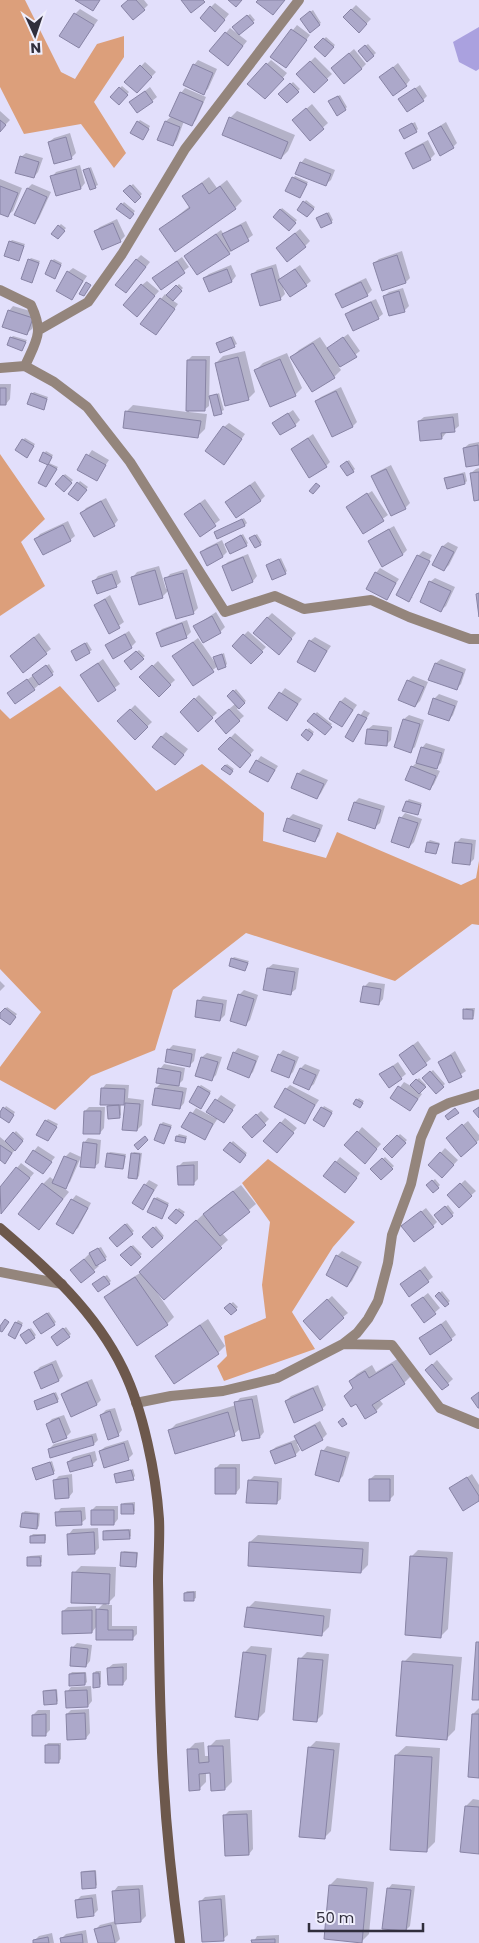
<svg xmlns="http://www.w3.org/2000/svg" width="479" height="1943" viewBox="0 0 479 1943" font-family="Poppins,sans-serif">
<rect width="100%" height="100%" fill="#e2dffb"/>
<path fill="#dc9f7b" d="M0 0H25L61 72 75 79 97 44 124 36V57L94 102 126 153 114 168 81 124 24 134 0 87Z
M0 454 45 519 21 542 45 586 0 616Z
M60 686 156 791 202 764 264 813 263 841 326 858 337 832 461 885 476 878 479 861V925L472 924 395 981 246 933 173 990 155 1050 91 1076 55 1110 0 1080V1067L41 1012 0 969V709L10 719Z
M268 1159 355 1222 333 1247 292 1312 315 1349 224 1381 217 1366 227 1356 224 1336 266 1318 262 1285 270 1222 242 1183Z"/>
<path fill="#aaa1df" d="M479 27V69L476 71 459 62 453 42Z"/>
<path fill="#0003" d="M129 0H144L148 5 144 9Z
M215 3 229 14 220 25 211 7Z
M356 5 371 19 359 31 344 17Z
M80 9 98 20 79 47 75 14Z
M313 10 321 23 319 24 303 17Z
M250 14 255 20 238 34 247 41 232 60 211 51 230 28 238 34 236 25Z
M297 25 310 35 290 62 272 56Z
M326 37 335 45 325 55 316 47Z
M368 44 376 53 367 61 359 51Z
M354 49 366 64 361 69 332 68Z
M315 57 332 74 314 91 298 74Z
M198 60 217 69 208 89 203 93 194 65Z
M271 60 287 73 270 93 267 64Z
M145 62 156 72 137 92 126 82Z
M398 63 410 80 406 85 381 77Z
M293 82 300 89 287 102 280 94Z
M420 85 427 96 423 100 400 99Z
M122 86 129 92 119 103 112 96Z
M150 87 157 97 152 101 131 102Z
M185 88 206 97 196 120 192 124 184 121 177 140 173 145 166 121 172 116 181 93Z
M340 95 347 107 345 109 332 99Z
M312 104 328 123 310 139 299 115Z
M0 111 10 120 0 130Z
M237 111 295 135 288 151 281 158 230 118Z
M140 120 150 126 145 136 138 122Z
M415 122 418 129 416 131 401 130Z
M446 122 457 143 453 147 429 133Z
M70 133 76 153 71 158 49 142 54 138Z
M428 140 435 154 430 159 406 154 411 149Z
M26 153 43 158 38 172 34 177 21 157Z
M305 158 335 170 331 180 326 184 301 163Z
M80 165 85 183 81 188 52 177 56 172Z
M91 167 98 185 91 188 84 170Z
M295 176 308 182 302 194 293 178Z
M209 177 217 188 227 180 242 201 235 208 161 229 190 206 183 196Z
M0 179 22 188 13 211 8 215 0 212Z
M32 184 51 192 39 218 35 223 28 188Z
M133 184 142 194 135 201 125 191Z
M306 200 315 207 307 216 299 209Z
M124 202 135 211 130 218 118 209Z
M282 208 297 220 289 229 275 217Z
M329 212 333 220 331 222 317 218Z
M117 219 125 236 120 241 95 231 100 227Z
M246 221 253 235 229 253 186 256 221 230 224 235 229 230Z
M61 224 66 228 60 235 59 226Z
M300 229 310 241 305 246 282 243Z
M12 240 25 244 19 259 10 242Z
M402 251 410 278 406 282 374 263 379 259Z
M141 255 150 262 130 287 136 260Z
M182 257 189 267 161 288 159 274Z
M31 258 40 261 32 282 29 260Z
M54 259 62 263 55 277 52 261Z
M276 264 280 279 300 265 311 281 306 285 282 284 285 294 280 299 253 274 257 270Z
M231 265 236 276 232 281 209 290 204 278 209 274Z
M73 268 87 276 72 298 68 272Z
M366 278 372 290 367 295H337L341 290Z
M147 281 159 291 141 311 142 285Z
M179 284 183 288 172 300 178 304 160 329 161 299 165 294 167 296Z
M403 288 409 306 404 311 384 296 389 292Z
M376 299 383 314 378 318 347 314 351 310Z
M13 306 37 313 32 329 27 333 9 311Z
M348 334 360 351 339 367 341 370 334 377 292 357 299 350 320 337 328 349Z
M13 336 27 340 22 349 11 338Z
M233 336 237 344 221 351 218 343Z
M245 351 255 392 248 399 216 363 223 356Z
M287 353 302 388 295 395 256 370 263 363Z
M192 356H210L209 406 204 410H189V412L207 414 205 429 198 436 126 412 133 405 187 412 188 360Z
M0 384H11L10 399 6 404 0 403Z
M341 387 357 422 353 426 332 436 316 401 321 397Z
M34 392 48 397 44 408 32 394Z
M219 393 224 410 215 414 210 397Z
M293 410 300 420 295 425 274 423Z
M458 413 459 426 454 430 446 431V433L442 438 419 421 424 417Z
M229 423 245 434 228 459 224 427Z
M313 434 330 462 326 466 292 449Z
M25 438 35 444 29 454 23 440Z
M479 442V464L467 466 464 448 469 444Z
M92 450 109 460 96 480 78 470Z
M46 451 53 455 49 463 58 467 46 486 39 482 50 464 40 460Z
M349 460 355 469 353 471 344 464Z
M391 465 410 503 405 508 373 476 377 472Z
M479 468V499L471 473 476 469Z
M465 472 467 481 465 483 448 487 445 479 447 477Z
M65 474 73 480 64 490 57 484Z
M80 481 88 487 78 499 70 493Z
M255 481 265 496 260 501 226 502Z
M372 491 388 515 364 532 347 507Z
M106 498 118 520 114 525 82 513 86 508Z
M205 499 220 520 200 535 190 510Z
M244 518 247 523 245 525 218 538 217 531Z
M68 521 75 536 70 540 36 539 40 534Z
M394 526 407 550 403 554 383 565 370 541 374 537Z
M243 534 248 543 246 545 226 544Z
M257 534 262 542 260 544 252 537Z
M222 540 227 552 223 556 201 553 206 548Z
M448 542 458 547 449 565 444 570 434 564 443 546Z
M423 551 432 555 411 597H413L409 600 418 556Z
M248 554 257 576 253 581 232 589 223 566 228 562Z
M281 558 287 571 285 573 267 565Z
M159 566 166 589 168 588 166 579 170 574 187 569 198 608 193 613 169 590 162 597 133 577 137 572Z
M380 568 399 579 386 598 376 573Z
M117 570 121 582 116 586 94 581 98 576Z
M435 578 455 587 446 606 441 610 430 582Z
M110 595 124 622 110 632 95 605Z
M216 612 225 627 220 632 195 626Z
M272 613 296 633 283 649 267 618Z
M187 620 191 632 187 636 162 645 158 633 162 629Z
M129 631 136 642 131 647 107 645Z
M248 631 266 647 251 662 233 646Z
M39 633 51 649 23 671 16 651Z
M315 637 331 646 314 670 310 641Z
M198 638 216 664 215 657 224 653 227 664 225 666H218L194 684 174 656Z
M87 642 92 650 77 659 74 650Z
M139 650 145 656 131 668 125 661Z
M103 659 120 684 98 700 82 675Z
M441 659 466 669 461 684 456 689 436 663Z
M158 661 175 680 159 695 141 677Z
M49 664 54 672 34 689 9 693Z
M413 676 428 682 420 701 415 706 408 681Z
M285 688 302 699 287 719 270 708Z
M236 689 246 701 237 709 244 716 226 732 221 716 235 704 228 696Z
M439 694 458 701 453 715 449 720 434 699Z
M199 695 217 713 198 730 181 712Z
M345 697 357 705 342 726 340 702Z
M135 705 152 722 135 738 119 721Z
M364 710 370 713 353 740 346 736Z
M317 712 332 724 324 733 309 721Z
M409 715 424 720 415 747 410 751 404 719Z
M373 725 392 727 391 740 386 745 368 729Z
M309 728 314 732 310 737 307 730Z
M166 732 188 749 180 759 161 737Z
M235 733 254 750 244 762 220 749Z
M426 743 445 749 441 763 435 769 440 771 434 784 430 789 412 767 417 762 422 748Z
M261 756 278 766 268 781 257 761Z
M227 764 234 769 230 773 223 768Z
M303 769 328 780 321 793 317 798 292 787 299 773Z
M359 798 385 806 380 823 375 827 355 802Z
M409 799 422 803 417 814 407 801Z
M405 813 422 819 414 842 409 847 401 818Z
M293 814 323 825 319 836 315 841 284 830 289 818Z
M461 838 476 840 474 859 469 864 456 843Z
M430 840 440 843 436 853 428 842Z
M234 957 249 961 245 970 232 959Z
M273 964 299 968 296 989 291 993 268 968Z
M0 981 5 986 0 991Z
M369 982 385 984 383 999 379 1004 364 987Z
M244 990 258 995 250 1020 245 1025 239 995Z
M203 996 227 1000 225 1015 220 1020 199 1001Z
M7 1007 17 1014 9 1024 0 1016Z
M466 1008H475L474 1016 472 1018 464 1010Z
M418 1041 431 1059 413 1073 405 1051Z
M173 1045 196 1049 194 1061 189 1066 168 1050Z
M238 1048 259 1056 253 1072 249 1076 234 1053Z
M283 1050 299 1057 293 1072 289 1076 279 1055Z
M455 1051 466 1071 450 1082 439 1062Z
M207 1053 222 1057 216 1075 211 1080 202 1057Z
M398 1062 406 1074 401 1078 381 1074Z
M164 1064 185 1068 183 1080 177 1086 187 1088 184 1103 180 1108 156 1088 162 1082 160 1069Z
M305 1064 320 1070 314 1084 309 1088 301 1068Z
M433 1070 445 1084 436 1092 424 1078Z
M419 1078 426 1085 419 1092 422 1094 410 1110 392 1098 404 1082 411 1086Z
M106 1084 129 1085 128 1098 144 1100 142 1125 137 1130 126 1104H121V1115L119 1117 108 1106 111 1104 102 1089Z
M201 1085 211 1091 203 1106 199 1087Z
M290 1085 319 1100 304 1122 286 1089Z
M221 1095 236 1105 224 1122 218 1118 205 1138 183 1126 196 1108 215 1118 216 1117 208 1111Z
M359 1098 364 1101 362 1104 357 1100Z
M6 1106 15 1112 11 1119 0 1116Z
M324 1106 333 1111 325 1124 315 1120Z
M89 1107H105L104 1128 100 1133 85 1111Z
M261 1111 269 1119 252 1136 243 1127Z
M285 1118 297 1128 281 1146 265 1141Z
M48 1119 58 1124 48 1140 46 1121Z
M468 1121 479 1135V1140L461 1155 452 1134Z
M163 1122 172 1125 164 1143 161 1124Z
M362 1127 381 1144 369 1157 358 1132Z
M16 1131 24 1139 5 1162 0 1158V1137L6 1142Z
M179 1134 187 1136 186 1140 184 1142 177 1136Z
M400 1134 407 1140 392 1156 385 1149Z
M88 1138 101 1140 99 1163 94 1167 84 1143Z
M233 1141 247 1153 240 1161 225 1150Z
M38 1146 55 1157 43 1172 26 1161Z
M445 1148 458 1160 442 1177 430 1165Z
M70 1152 81 1157 70 1182 64 1188 69 1192 39 1229 43 1184 50 1177 55 1181 65 1157Z
M110 1152 126 1154 124 1166 122 1168 108 1154Z
M134 1152 142 1153 139 1176 137 1178 132 1154Z
M340 1157 360 1173 350 1187 336 1162Z
M385 1157 394 1166 381 1178 372 1169Z
M198 1161V1179L194 1183 179 1166 183 1162Z
M21 1163 34 1173 1 1212 0 1189Z
M435 1179 440 1185 433 1192 428 1185Z
M149 1180 158 1185 143 1208 145 1185Z
M465 1180 476 1191 459 1206 449 1195Z
M241 1185 256 1204 222 1233 228 1240 164 1298 157 1290 156 1291 174 1317 167 1324 106 1297 113 1290 140 1273 211 1207Z
M76 1195 91 1203 78 1228 73 1232 72 1200Z
M157 1197 169 1203 163 1215 155 1199Z
M448 1205 454 1213 452 1215 438 1213Z
M179 1208 185 1212 176 1222 170 1218Z
M426 1208 437 1222 433 1226 408 1222Z
M127 1223 134 1231 118 1245 111 1238Z
M156 1226 164 1236 152 1246 144 1237Z
M133 1245 142 1254 131 1264 122 1255Z
M101 1247 107 1257 97 1264 99 1266 81 1281 77 1266 92 1251Z
M342 1251 362 1262 352 1281 347 1286 337 1256Z
M425 1266 433 1277 428 1281 402 1284Z
M107 1275 111 1281 109 1283 96 1282Z
M442 1291 450 1301 445 1306 436 1296Z
M428 1293 440 1308 425 1321 413 1305Z
M332 1296 348 1313 343 1317 309 1316Z
M233 1302 238 1307 231 1314 226 1308Z
M49 1312 56 1322 54 1324 37 1320Z
M208 1319 225 1346 218 1353 157 1356 164 1349Z
M18 1320 23 1323 15 1337 10 1335Z
M446 1320 456 1335 451 1339H421Z
M66 1327 71 1334 69 1336H54Z
M31 1328 36 1335 34 1337 23 1333Z
M399 1358 411 1376 404 1383 379 1399 383 1404 376 1411 350 1381 357 1374 372 1365 376 1372Z
M56 1360 63 1376 59 1380 35 1372 40 1367Z
M437 1360 453 1379 442 1389 431 1366Z
M92 1379 101 1400 97 1404 72 1415 62 1394 67 1390Z
M318 1385 326 1405 322 1409 286 1401 291 1396Z
M56 1392 59 1399 57 1401H35Z
M257 1395 264 1432 260 1437 241 1428 234 1434 169 1431 176 1424 236 1405V1403L240 1398Z
M115 1408 122 1430 118 1435 101 1415 106 1410Z
M64 1415 71 1432 66 1437 47 1424 52 1419Z
M320 1421 327 1434 322 1439 297 1444 300 1450 295 1455 271 1451 276 1447 297 1439 295 1436 300 1432Z
M96 1433 98 1440 94 1444 51 1456 49 1449 54 1444Z
M128 1440 133 1454 128 1459 100 1451 105 1447Z
M327 1446 350 1452 343 1476 339 1480 323 1451Z
M95 1451 97 1460 93 1464 71 1471 68 1462 73 1457Z
M52 1461 55 1471 53 1473 33 1469Z
M220 1464H240V1488L236 1493 216 1468Z
M133 1469 135 1476 133 1478 115 1475Z
M72 1474 73 1492 69 1497 55 1480 59 1476Z
M472 1474 479 1485V1500L451 1488Z
M375 1475H394V1495L389 1500 370 1479Z
M254 1476 282 1478 281 1499 276 1503 249 1481Z
M135 1502V1511L133 1513 122 1505 124 1503Z
M96 1506H118V1519L114 1524 92 1510Z
M85 1507 86 1519 81 1523 57 1513 61 1508Z
M25 1511 40 1513 39 1526 37 1528 23 1513Z
M98 1528 99 1548 95 1552 69 1534 73 1529Z
M131 1529V1536L129 1538 104 1532 106 1530Z
M33 1534H46V1540L44 1542 31 1536Z
M258 1535 369 1542 368 1565 361 1572 250 1542Z
M418 1550 453 1552 448 1629 441 1636 411 1557Z
M124 1551 138 1552 137 1563 135 1565 122 1553Z
M42 1555V1562L40 1564 28 1558 30 1556Z
M81 1566 116 1567 115 1596 106 1605H112V1626H137V1634L132 1639 97 1626 92 1632 63 1611 68 1607 96 1606V1611L104 1603 74 1573Z
M187 1591H196V1598L194 1599 185 1593Z
M255 1601 331 1609 329 1627 322 1634 248 1608Z
M77 1643 92 1645 90 1661 86 1666 72 1648Z
M251 1646 272 1648 265 1712 258 1719 244 1653Z
M307 1652 329 1654 323 1714 316 1721 300 1659Z
M413 1653 462 1657 455 1730 446 1739 404 1662Z
M127 1663V1679L123 1684 108 1668 113 1664Z
M96 1671H101V1684L99 1686 94 1673Z
M72 1672H86L87 1682 85 1684 70 1674Z
M91 1686 92 1701 88 1706 67 1692 71 1687Z
M57 1689 58 1701 56 1703 44 1692 46 1690Z
M479 1708V1777L473 1714Z
M89 1709 90 1733 86 1738 67 1714 71 1710Z
M38 1710H50V1730L46 1734 33 1715Z
M230 1739 232 1782 225 1789 211 1772H206V1782L199 1789 188 1750 195 1743 204 1742 205 1756H210L209 1747 216 1740Z
M316 1741 340 1743 331 1831 324 1838 309 1748Z
M48 1743H61V1759L59 1761 46 1745Z
M406 1746 440 1748 435 1842 426 1851 396 1755Z
M473 1799 479 1800V1853L466 1806Z
M252 1810 253 1849 249 1854 225 1815 229 1811Z
M96 1870 97 1885 95 1887 82 1873 84 1871Z
M337 1878 374 1882 369 1934 362 1941 330 1885Z
M392 1884 415 1886 410 1926 406 1930 388 1889Z
M143 1885 146 1916 141 1921 116 1923 120 1939 116 1943H99L95 1930 100 1925 116 1921 114 1891 118 1886Z
M96 1894 98 1910 93 1915 77 1900 81 1896Z
M225 1895 228 1935 223 1939 201 1901 205 1897Z
M86 1930 88 1943H63L62 1938 66 1934Z
M52 1933 54 1943H35L34 1941 39 1936Z
M279 1935V1943H253L257 1936Z"/>
<path fill="#aca8ca" stroke="#8884a5" d="M75 0H100L93 11Z
M128 0H136L145 10 133 20 121 6Z
M181 0H203L205 2 191 13Z
M228 0H242L236 7Z
M258 0H285L273 15 256 2Z
M210 6 225 20 215 32 200 18Z
M351 9 367 24 359 33 343 17Z
M310 11 320 25 310 33 300 19Z
M74 13 94 25 79 48 59 36Z
M247 15 254 23 239 35 232 27Z
M291 29 307 40 286 68 270 57Z
M225 32 243 46 228 66 209 51Z
M323 38 334 47 325 57 314 47Z
M365 45 374 56 367 62 358 51Z
M349 53 362 69 344 84 331 68Z
M310 61 328 80 314 93 296 74Z
M266 63 284 79 265 99 247 84Z
M193 64 213 73 204 95 183 85Z
M140 65 152 77 137 93 124 82Z
M393 67 407 86 393 96 379 77Z
M290 83 299 92 287 103 278 94Z
M119 87 128 95 119 105 110 97Z
M415 88 424 101 407 112 398 99Z
M145 91 153 102 137 113 129 102Z
M180 92 203 102 192 126 169 116Z
M338 96 346 110 337 116 328 101Z
M306 108 324 129 310 141 292 120Z
M229 117 288 142 281 159 222 135Z
M0 120 6 125 0 132Z
M137 121 149 129 143 140 130 133Z
M165 121 180 127 173 146 157 140Z
M412 123 417 132 404 139 399 130Z
M441 126 454 148 440 156 428 133Z
M66 137 72 159 54 164 48 142Z
M423 144 431 160 413 169 405 153Z
M20 156 39 162 34 178 15 173Z
M300 162 331 174 326 186 295 174Z
M89 168 96 188 90 190 83 170Z
M76 169 81 189 56 196 50 176Z
M292 177 307 184 300 198 285 191Z
M202 183 209 194 220 186 236 209 175 252 159 229 190 208 182 196Z
M130 185 141 197 135 203 123 191Z
M0 186 18 193 8 217 0 214Z
M27 188 47 197 35 224 14 215Z
M303 201 314 209 307 217 297 210Z
M121 203 134 214 130 219 116 209Z
M280 209 296 223 289 231 273 217Z
M327 213 332 223 321 228 316 218Z
M113 223 121 242 102 250 94 231Z
M58 225 65 231 58 239 51 234Z
M241 225 249 241 231 251 222 234Z
M295 233 306 247 287 262 276 248Z
M216 234 230 254 197 275 184 256Z
M9 241 24 246 19 261 4 256Z
M397 255 406 283 382 291 373 263Z
M28 259 39 263 32 283 21 279Z
M136 259 146 267 126 293 115 285Z
M51 260 61 265 55 279 45 274Z
M177 261 185 273 161 290 152 278Z
M272 268 281 300 260 306 251 274Z
M227 269 232 282 209 292 203 278Z
M295 269 307 286 290 297 278 280Z
M67 271 83 281 72 300 56 291Z
M86 282 91 285 84 296 79 294Z
M361 282 368 296 342 308 335 294Z
M141 284 155 296 137 317 123 305Z
M176 285 182 291 173 301 166 295Z
M399 291 405 312 389 316 383 296Z
M160 298 175 309 156 335 140 324Z
M371 302 379 319 353 331 345 314Z
M8 310 33 318 27 335 2 327Z
M10 337 26 342 22 351 7 345Z
M231 337 235 347 220 353 216 343Z
M343 337 357 357 340 367 327 348Z
M313 343 335 378 312 392 290 357Z
M238 357 249 400 225 406 215 363Z
M280 359 296 396 270 407 254 370Z
M187 360H206L205 411H186Z
M0 388H6V405H0Z
M336 391 353 427 332 437 315 401Z
M31 393 47 399 44 410 27 404Z
M217 394 222 414 214 416 209 396Z
M125 411 201 421 198 438 123 428Z
M288 413 296 426 280 435 272 423Z
M453 417 455 432 441 433 442 439 420 441 418 421Z
M223 426 242 439 224 465 205 451Z
M308 438 327 467 309 478 291 449Z
M22 439 34 446 27 458 15 450Z
M478 445 479 465 466 467 463 448Z
M43 452 52 457 48 465 39 461Z
M86 454 106 465 97 481 77 470Z
M347 461 354 472 347 476 340 466Z
M48 464 57 469 46 487 38 483Z
M386 469 406 509 391 516 371 476Z
M479 472V500L474 501 470 473Z
M463 474 465 484 447 489 444 478Z
M63 475 72 483 64 492 55 484Z
M77 482 87 490 78 501 68 494Z
M316 483 320 486 313 494 309 491Z
M250 485 261 501 236 518 225 502Z
M367 493 384 521 363 534 346 507Z
M101 501 115 526 94 537 80 513Z
M200 503 216 526 200 537 184 514Z
M242 519 245 526 217 539 214 532Z
M63 525 71 541 43 555 34 539Z
M389 529 403 555 382 567 368 541Z
M241 535 247 546 230 554 225 544Z
M255 535 261 545 255 548 249 538Z
M217 544 223 557 207 566 200 552Z
M442 546 454 552 444 571 432 565Z
M417 555 430 561 409 602 396 595Z
M243 557 253 582 232 591 222 566Z
M279 559 286 574 272 580 266 565Z
M155 570 163 598 139 605 131 577Z
M375 572 396 583 387 600 366 589Z
M183 573 194 614 176 619 164 578Z
M112 574 117 587 97 594 92 581Z
M429 581 451 591 441 612 420 602Z
M479 593V617L476 594Z
M105 599 120 628 109 634 94 605Z
M212 616 221 633 203 643 193 626Z
M267 617 292 639 279 655 253 633Z
M182 623 187 638 161 647 156 633Z
M125 634 132 648 113 659 105 645Z
M243 634 263 652 251 664 232 646Z
M34 637 47 654 23 673 10 656Z
M309 640 327 651 315 672 297 662Z
M193 642 214 672 193 686 172 656Z
M85 643 90 653 76 661 71 651Z
M136 651 144 659 131 670 124 661Z
M222 654 226 667 218 670 213 657Z
M98 663 116 690 98 702 80 675Z
M435 663 463 673 457 690 428 680Z
M46 665 53 675 39 685 32 675Z
M152 665 171 685 159 697 139 677Z
M27 679 35 690 15 704 7 693Z
M407 680 424 687 415 707 398 700Z
M233 690 245 703 239 709 227 696Z
M279 692 298 704 287 721 268 708Z
M194 698 213 718 198 732 180 712Z
M433 698 455 706 449 721 428 714Z
M340 701 353 710 342 727 329 719Z
M130 709 148 727 135 740 117 721Z
M229 709 240 721 226 734 215 721Z
M314 713 332 727 325 735 307 721Z
M358 714 367 718 353 742 345 737Z
M403 719 420 724 411 753 394 747Z
M306 729 313 734 308 741 301 735Z
M367 729 388 731 387 746 365 744Z
M161 736 184 755 175 765 152 747Z
M230 737 251 755 240 768 218 749Z
M421 747 442 753 437 769 416 763Z
M256 760 275 770 268 782 249 772Z
M225 765 233 771 230 775 221 769Z
M411 766 436 776 430 790 405 780Z
M297 773 324 784 317 799 291 788Z
M406 801 421 805 418 815 402 811Z
M354 802 381 810 375 829 348 820Z
M399 817 418 823 409 848 391 842Z
M287 818 320 829 315 842 283 831Z
M427 842 439 844 436 854 425 852Z
M455 842 472 844 470 865 452 863Z
M231 958 248 963 245 971 229 966Z
M267 968 295 972 291 995 263 990Z
M363 986 381 989 379 1005 360 1002Z
M238 994 254 999 246 1026 230 1021Z
M197 1000 223 1004 220 1021 195 1017Z
M5 1008 16 1017 10 1025 0 1018V1013Z
M463 1009 473 1010V1019H463Z
M413 1045 427 1065 413 1075 399 1055Z
M167 1049 192 1054 190 1067 165 1062Z
M233 1052 256 1061 249 1078 227 1069Z
M278 1054 295 1061 289 1078 271 1071Z
M451 1055 462 1077 449 1083 438 1062Z
M201 1057 218 1062 212 1081 195 1076Z
M393 1066 402 1079 389 1088 379 1074Z
M158 1068 181 1072 179 1086 156 1083Z
M300 1068 316 1075 309 1090 293 1083Z
M430 1071 444 1087 436 1094 422 1078Z
M416 1079 426 1087 419 1094 410 1085Z
M198 1086 210 1093 201 1109 189 1102Z
M398 1086 418 1099 410 1111 390 1098Z
M101 1088 125 1089 124 1105H100Z
M155 1088 183 1092 180 1109 152 1105Z
M285 1088 315 1105 305 1124 274 1107Z
M215 1099 233 1110 224 1123 206 1112Z
M356 1099 363 1103 360 1108 353 1104Z
M125 1103 140 1104 137 1131 122 1130Z
M119 1105 120 1118 108 1119 107 1106Z
M3 1107 14 1115 9 1123 0 1117V1112Z
M321 1107 332 1113 324 1127 313 1120Z
M479 1107V1118L473 1111Z
M455 1108 459 1113 448 1120 445 1116Z
M84 1111H101L100 1134H83Z
M190 1112 213 1124 205 1140 181 1127Z
M256 1114 266 1125 252 1138 242 1127Z
M45 1120 57 1127 48 1141 36 1135Z
M280 1122 294 1133 277 1153 263 1141Z
M160 1124 171 1127 164 1144 154 1140Z
M462 1124 477 1143 461 1157 446 1138Z
M357 1131 377 1149 365 1164 344 1145Z
M13 1132 23 1141 15 1151 5 1141Z
M397 1135 406 1143 392 1158 383 1149Z
M145 1136 148 1140 138 1150 134 1145Z
M176 1136 186 1138 185 1143 175 1141Z
M83 1142 97 1144 95 1168 80 1167Z
M230 1142 246 1155 240 1163 223 1150Z
M0 1145 12 1153 5 1164 0 1160Z
M33 1150 52 1162 43 1174 25 1162Z
M440 1152 454 1165 442 1178 428 1165Z
M107 1153 125 1156 123 1169 105 1167Z
M131 1153 140 1154 137 1179 128 1178Z
M64 1156 77 1161 66 1189 52 1183Z
M382 1158 393 1169 381 1180 370 1169Z
M335 1161 357 1178 345 1193 323 1176Z
M194 1165V1185H178L177 1166Z
M16 1167 30 1178 1 1214 0 1187Z
M432 1180 439 1188 433 1193 426 1185Z
M42 1183 63 1199 39 1230 18 1214Z
M460 1183 472 1196 459 1208 447 1195Z
M144 1184 154 1190 143 1210 132 1203Z
M233 1191 250 1212 220 1236 203 1214Z
M154 1198 168 1205 162 1219 147 1212Z
M71 1199 88 1208 73 1234 56 1224Z
M445 1206 453 1216 442 1225 434 1215Z
M176 1209 184 1215 176 1224 168 1218Z
M421 1211 434 1227 414 1242 401 1226Z
M196 1220 222 1248 164 1300 139 1272Z
M125 1224 133 1234 117 1247 109 1238Z
M153 1227 163 1238 152 1248 142 1237Z
M131 1246 141 1257 131 1266 120 1255Z
M98 1248 106 1260 96 1266 89 1253Z
M336 1255 358 1267 347 1287 326 1275Z
M84 1259 95 1272 81 1283 70 1270Z
M420 1270 429 1282 409 1297 400 1284Z
M104 1276 110 1284 98 1292 92 1284Z
M135 1277 168 1325 137 1346 104 1297Z
M439 1292 449 1304 445 1307 435 1296Z
M423 1297 436 1314 424 1323 411 1305Z
M327 1299 344 1318 320 1340 303 1321Z
M230 1303 237 1310 231 1315 224 1308Z
M47 1313 55 1325 41 1334 33 1322Z
M5 1319 9 1322 2 1332 0 1331V1326Z
M15 1322 22 1325 15 1339 8 1335Z
M441 1324 452 1340 430 1355 419 1338Z
M200 1325 219 1354 174 1384 155 1356Z
M63 1328 70 1337 57 1346 51 1337Z
M29 1329 35 1338 26 1344 20 1335Z
M52 1364 59 1381 41 1389 34 1372Z
M392 1364 405 1384 372 1405 377 1412 365 1419 356 1404 351 1407 344 1396 353 1388 349 1381 365 1371 369 1378Z
M432 1364 449 1385 442 1390 425 1370Z
M87 1382 97 1405 71 1417 61 1394Z
M313 1388 323 1410 294 1423 285 1401Z
M479 1392V1408H478L471 1398Z
M54 1393 58 1402 37 1410 34 1401Z
M252 1399 260 1438 242 1441 234 1402Z
M110 1411 119 1436 108 1440 100 1415Z
M228 1412 235 1436 175 1454 168 1430Z
M59 1418 67 1438 53 1443 46 1424Z
M343 1418 347 1424 342 1427 338 1422Z
M315 1425 323 1440 302 1451 294 1436Z
M92 1436 94 1445 50 1458 48 1449Z
M124 1443 129 1460 104 1468 99 1451Z
M291 1443 296 1456 275 1464 270 1451Z
M321 1450 346 1457 339 1482 315 1475Z
M90 1455 93 1466 70 1472 67 1462Z
M50 1462 54 1474 36 1480 32 1468Z
M215 1468H236V1494H215Z
M131 1470 134 1480 116 1483 114 1474Z
M467 1477 479 1496V1501L463 1511 449 1488Z
M68 1478 69 1498 55 1499 53 1480Z
M369 1479H390V1501H369Z
M248 1480 278 1482 277 1504 246 1503Z
M121 1504H133L134 1514H121Z
M91 1510H114V1525H91Z
M81 1511 82 1525 56 1526 55 1512Z
M22 1513 38 1514 37 1529 20 1527Z
M129 1530 130 1539 103 1540V1531Z
M94 1532 95 1554 68 1555 67 1534Z
M45 1535V1543H30V1536Z
M249 1542 363 1549 361 1573 248 1566Z
M121 1552 137 1553 136 1567 120 1566Z
M410 1556 447 1558 441 1638 405 1635Z
M27 1557H40L41 1566H27Z
M72 1572 110 1574 109 1604 71 1603Z
M194 1592V1601H184V1593Z
M247 1607 324 1616 322 1636 244 1627Z
M96 1609 108 1610V1630H133V1640H96Z
M92 1610V1633L62 1634V1611Z
M476 1642H479V1700H472Z
M71 1647 88 1649 86 1667 70 1666Z
M243 1652 266 1655 258 1720 235 1717Z
M298 1658 323 1660 317 1722 293 1720Z
M402 1661 453 1665 447 1740 396 1736Z
M123 1667V1685H108L107 1668Z
M85 1673V1685L69 1686V1674Z
M93 1673H99L100 1687 93 1688Z
M56 1690 57 1704 44 1705 43 1691Z
M87 1690 88 1707 66 1708 65 1691Z
M85 1713 86 1739 67 1740 66 1714Z
M46 1714V1736H32V1715Z
M472 1714H479V1778L468 1777Z
M45 1745H59V1763H45Z
M208 1746H223L225 1790 211 1791 210 1773 199 1774 200 1790 189 1791 187 1749H198L199 1763 209 1762Z
M308 1747 334 1750 325 1839 299 1837Z
M395 1755 432 1757 427 1852 390 1850Z
M465 1806 479 1807V1854L460 1852Z
M247 1814 249 1855 225 1856 223 1815Z
M95 1871 96 1888 82 1889 81 1872Z
M329 1885 367 1888 362 1943 324 1939Z
M387 1888 411 1890 406 1931 382 1929Z
M139 1889 141 1922 115 1924 112 1891Z
M92 1898 94 1916 77 1918 75 1900Z
M221 1899 224 1941 202 1942 199 1901Z
M111 1925 115 1943H98L94 1929Z
M82 1934 83 1943H61L60 1938Z
M48 1937 49 1943H33V1940Z
M275 1939V1943H252L251 1940Z"/>
<g fill="none" stroke-linecap="round" stroke-linejoin="round">
<path stroke="#94857c" stroke-width="10" d="M0 290 31 305C44 333 37 339 25 366
M39 330 88 302 122 254 185 149 299 0
M0 368 25 366 54 382 87 407 130 462 225 612 275 596 304 609 371 600 409 617 470 639H479
M0 1272 62 1284
M343 1344 392 1345 440 1408 479 1424
M136 1403 171 1396 223 1391 277 1378 343 1344 357 1333 368 1319 378 1301 388 1263 392 1235 411 1184 421 1138 433 1111 449 1103 479 1094"/>
<path stroke="#6d584c" stroke-width="10" d="M0 1228C48 1269 95 1311 123 1369 143 1410 156 1474 159 1519 160 1540 158 1560 158 1581 159 1628 159 1676 161 1724 163 1797 170 1871 180 1943"/>
</g>
<g transform="translate(35 35) rotate(177)" stroke="#efeefc" stroke-width="4" paint-order="stroke">
<path d="M0-4L9 19L0 12L-9 19Z" fill="#302e3c"/>
<text y="-8" font-size="14" font-weight="bold" text-anchor="middle" fill="#302e3c">N</text>
</g>
<path d="M309 1923v8h114v-8" fill="none" stroke="#302e3c" stroke-width="2.5"/>
<text x="316" y="1923" font-size="15" fill="#302e3c" stroke="#efeefc" stroke-width="4" paint-order="stroke">50 m</text>
</svg>
